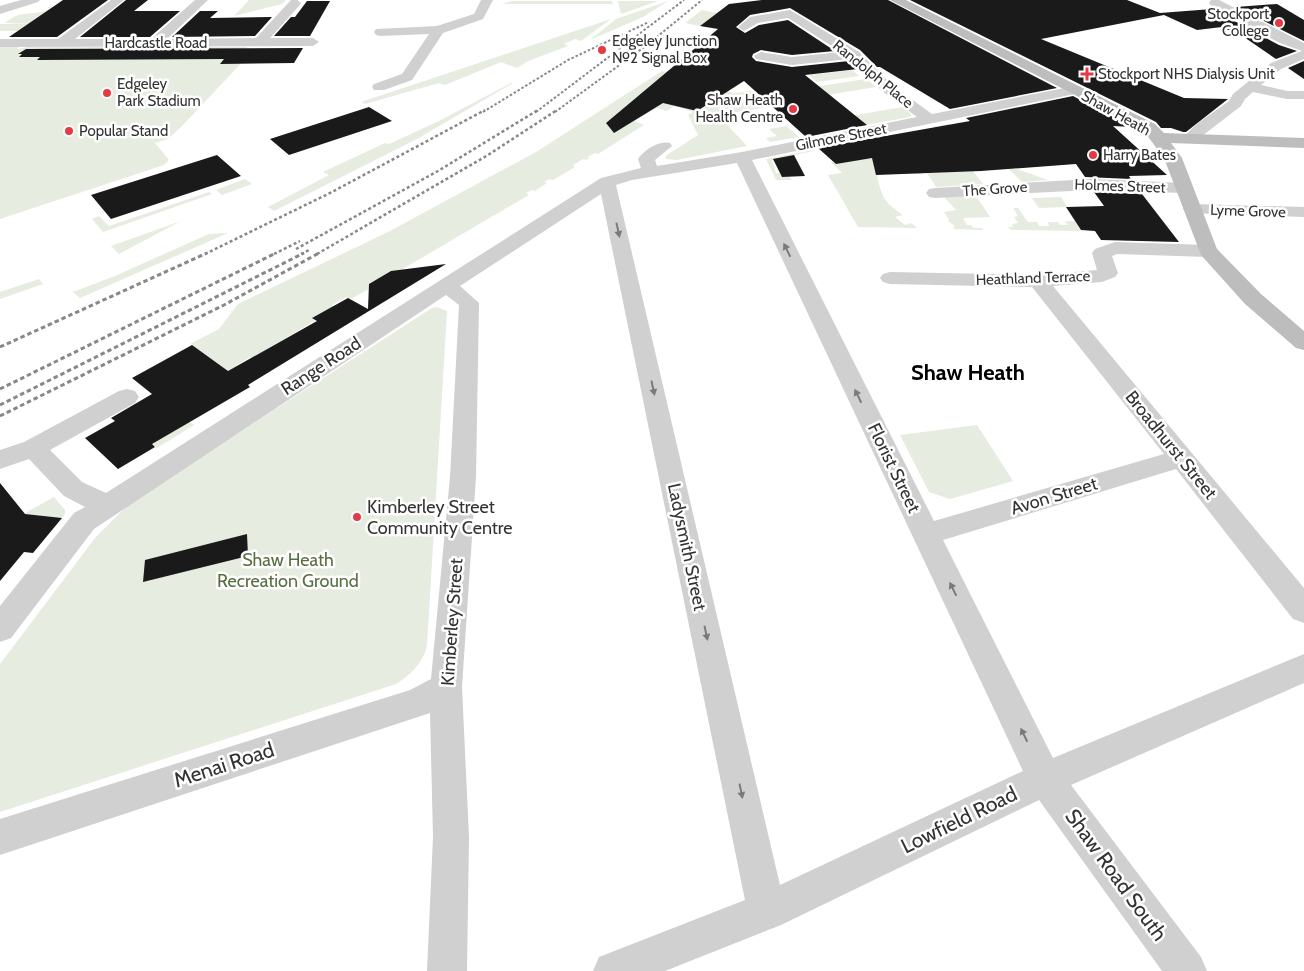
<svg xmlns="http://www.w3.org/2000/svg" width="1304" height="971" viewBox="0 0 1304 971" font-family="Cabin,sans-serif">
<rect width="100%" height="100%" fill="#fff"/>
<path fill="#e6ecdf" d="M249 0H286L282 4 234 16Z
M512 1H612L613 4H502Z
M618 1H658L621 14Z
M668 1 643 17 590 40 616 19Z
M48 7H63L23 31H0V24H32L5 23C9 20 14 16 19 15 28 13 45 13 52 8H47Z
M702 10 717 13 700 26 685 23Z
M611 19 581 41 575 39 564 44 568 46 528 61 517 68 501 62 445 85 439 83 365 104 361 102Z
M0 47H19L17 49 28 47H190L201 49 204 47H247L245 49 249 55 181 127 168 139 155 143 169 160 164 165 0 219Z
M852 70 859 76 817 82 809 75Z
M662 71 734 93 751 91 768 107 718 115 747 146 677 160 665 159 667 155 698 135 688 115 693 112 674 106 667 111 657 108 634 121 644 125 598 154 595 153 587 157 590 158 586 160 583 159 573 165 575 167 553 180 549 179 544 182 547 183 535 191 532 190 526 193 529 195 365 291 351 299 346 297 332 305 337 308 329 313 325 311 313 317 316 320 252 358 250 357 228 371 190 344 219 329 238 304 390 231 536 152Z
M866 79 876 87 808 98 807 88Z
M511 83H513L417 139 274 211 268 207 329 175 323 172 385 143 389 144 439 121Z
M903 107 911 114 910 117 855 127 844 117Z
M982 117 914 162 922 174H914L904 162 876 172C882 196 882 201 903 215L895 217 905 225 911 223 917 228 858 227 828 175 842 173 831 162 834 161 837 164 852 161 948 138 933 127 949 124 950 125 937 127 950 137Z
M786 126 799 137 770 142 766 138 777 136 769 129Z
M812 150 813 151 772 160 776 173H780L782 177H790L792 180H776L766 159Z
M1009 169H1017L1048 180 1022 182Z
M973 171 983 184 936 187 927 173Z
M245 179 252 184 222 195 216 190Z
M209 192 212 194 103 232 92 219 99 216 109 226Z
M975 194 990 217 963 218 967 225H971L973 228H982L983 230 953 229 955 226 948 221 949 219 944 212 956 210 944 197Z
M1061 197 1067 207 1039 208 1032 198Z
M1013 208H1018L1028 222H1037L1039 226H1049L1048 222H1058L1060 225H1068L1065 221H1075L1081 231 1011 230 1008 227H1013L1012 224 1018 223 1014 217 1018 216Z
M181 221 119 254 111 246Z
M228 233 80 298 73 292 115 276 209 234Z
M39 279 43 284 0 299V292Z
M437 307 447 311 427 646C423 663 410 675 396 684L0 812V664L95 538 126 507 142 495 432 308Z
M162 401 194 425 157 448 152 444Z
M977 425 1013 481 950 499 929 492 900 435Z
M54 497 65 510V514L62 518 24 514 16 504 25 513Z"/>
<path fill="#1a1a1a" d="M63 0H108L57 37H9Z
M126 0H148L134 11H180L150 37H80Z
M762 0H888L1057 88 950 109 880 67H877L860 50 790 8 750 15 736 27 745 33 759 25 788 20 835 51 792 55 761 50 753 54 752 57 756 61 792 67 849 61 858 69 805 75 867 125 806 137 744 81 697 111 663 103 614 133 606 123 718 29 700 26 729 4Z
M910 0H1127L1160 13 1212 9 1279 45 1297 51 1276 59 1244 37 1222 27 1197 30 1164 15 1041 39 1184 98 1228 99 1186 132H1183L1171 128H1161L1156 122Z
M307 1H330L310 36H274L291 17H295Z
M1277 4 1304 20V41L1236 7Z
M200 11H218L210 18 272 17 255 36 172 37Z
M303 48 294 63 220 64 224 59 37 60 40 57H19L22 54H18L26 49Z
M1304 61V79L1288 68Z
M1073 96 1132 127 1113 126 1167 175 1129 176 1131 179 1085 177 1076 164 981 171 876 175 872 158 836 164 818 148 970 121 966 118Z
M369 107 392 121 289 155 270 139Z
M217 155 241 176 111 219 91 195Z
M794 155 805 176 782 177 773 159Z
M1094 192 1142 194 1179 242 1101 240 1095 231 1081 230 1066 207 1104 206Z
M446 264 248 385 250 387 152 444 155 447 118 469 85 438 115 421 111 418 152 394 132 378 192 345 228 371 317 321 312 318 348 298 368 309 369 284 391 271Z
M0 483 25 514 62 518 33 553 24 552 0 581Z
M247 534 248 556 143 582 145 560Z"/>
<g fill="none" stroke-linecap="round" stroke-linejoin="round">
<path fill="#d0d0d0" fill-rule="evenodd" d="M21 0H40L38 2 0 14V6Z
M111 0H124L75 39H151L195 0H208L167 39 256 38 291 0H297L301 3 299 6 270 38H313L319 42 313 46 0 47V39H58Z
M481 0H493L483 19 443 33 412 80 384 90H374L372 87 374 84 402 74 429 34 380 36 376 35 374 32 376 29 437 26 474 14Z
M1211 0H1219L1304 43V59L1281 69 1261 85 1287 91H1304V99H1287L1253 92 1245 99 1241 106 1202 136 1196 143H1184L1182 140C1193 124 1213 113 1229 101L1233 94 1271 63 1302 51 1280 43 1211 6 1209 3Z
M790 10 859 52 892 85 932 114 1075 86 1080 87 1082 90 1080 93 1075 94 752 160 934 521 1164 454 1032 287 890 284 883 282 880 278 883 274 890 272 1038 275 1097 270 1092 253 1095 249 1115 242 1208 245 1215 247 1218 251 1215 255 1208 257 1117 254 1112 256 1118 273 1115 277 1102 282 1053 286 1304 588V623L1293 619 1176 469 943 540 1053 758 1304 654V683L1071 785 1201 957 1207 971H1162L1039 800 781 925 665 971H593L599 957 745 900 601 194 460 286 479 303 476 477 462 687 469 837 467 971H427L433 837 430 713 0 855V819L410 690 431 679 450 477 459 305 446 295 94 529 11 638 0 642V606L74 513 85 507 64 496 29 459 0 469V450L24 442 119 391 127 389 135 391 139 397 135 403 50 450 82 482 106 493 601 178 641 168 638 159C644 150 659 140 670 143L672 146 655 160 657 166 742 152 917 117 882 91 850 59 792 65 756 59 754 56 761 52 792 57 841 52 788 18 758 23 744 31 738 27 750 17ZM737 163 1023 771 780 885 616 185 632 180Z
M1091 179 1184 183 1190 184 1193 188 1190 192 1184 193 1091 190 935 198 929 197 926 193 929 189 935 188Z
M1192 204 1304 207V217L1186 213 1183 209 1186 205Z"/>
<path fill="#bdbdbd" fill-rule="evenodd" d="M890 0H906L1155 124 1164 133 1304 138V148L1171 143 1182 158 1217 249 1261 294 1304 331V350L1296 348 1245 304 1201 255 1164 158 1143 130Z"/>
<path stroke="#888" stroke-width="2" stroke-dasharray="2.5 2" stroke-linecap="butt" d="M483 112 568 60 649 22
M536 112 684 0
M555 112 647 45 702 0"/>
<path stroke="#888" stroke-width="2.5" stroke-dasharray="3 2.5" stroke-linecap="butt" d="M296 249 438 171 538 110
M205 254 332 192 485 110
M274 254 300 241
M301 254 309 250
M317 254 488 155 557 110"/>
<path stroke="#888" stroke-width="3" stroke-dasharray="4.5 3" stroke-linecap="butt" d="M0 347 207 253
M0 389 276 253
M0 405 304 253
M0 416 224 305 319 253"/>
</g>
<defs><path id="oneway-solid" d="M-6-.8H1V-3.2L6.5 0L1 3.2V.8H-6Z" transform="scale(1.25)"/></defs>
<g fill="#7a7a7a">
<use href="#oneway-solid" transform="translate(618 230) rotate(78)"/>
<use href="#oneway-solid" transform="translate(787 250) rotate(-116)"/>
<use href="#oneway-solid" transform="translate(653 388) rotate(78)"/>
<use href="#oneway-solid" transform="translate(858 396) rotate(-116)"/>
<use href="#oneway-solid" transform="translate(953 589) rotate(-116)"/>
<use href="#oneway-solid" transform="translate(706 633) rotate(78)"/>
<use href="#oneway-solid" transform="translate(1024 735) rotate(-116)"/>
<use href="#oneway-solid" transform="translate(741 791) rotate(78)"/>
</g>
<g fill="#e63946" stroke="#fff" stroke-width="2">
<circle cx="1279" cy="23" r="5"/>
<circle cx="602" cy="50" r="5"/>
<path d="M1084.5 66.5h5v5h5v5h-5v5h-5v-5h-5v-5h5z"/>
<circle cx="107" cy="93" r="5"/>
<circle cx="793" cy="109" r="5"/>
<circle cx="69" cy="131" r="5"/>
<circle cx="1093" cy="155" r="5"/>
<circle cx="357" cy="517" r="5"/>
</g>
<g text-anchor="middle" stroke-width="5" stroke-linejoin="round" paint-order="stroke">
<g font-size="15" fill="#333" stroke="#fff" text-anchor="start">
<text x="1269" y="19" text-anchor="end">Stockport<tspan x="1269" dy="17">College</tspan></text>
<text x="612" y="46">Edgeley Junction<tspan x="612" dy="17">№2 Signal Box</tspan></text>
<text x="1098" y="79">Stockport NHS Dialysis Unit</text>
<text x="117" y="89">Edgeley<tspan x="117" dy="17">Park Stadium</tspan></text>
<text x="783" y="105" text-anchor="end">Shaw Heath<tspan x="783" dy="17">Health Centre</tspan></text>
<text x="79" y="136">Popular Stand</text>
<text x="1103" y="160">Harry Bates</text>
</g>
<g font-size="15" fill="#333" stroke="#fff">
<text x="156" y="48">Hardcastle Road</text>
<text transform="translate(873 74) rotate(39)" y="5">Randolph Place</text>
<text transform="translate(1116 113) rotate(29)" y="5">Shaw Heath</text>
<text transform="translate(841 137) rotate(-11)" y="5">Gilmore Street</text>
<text transform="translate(1120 186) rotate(2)" y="5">Holmes Street</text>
<text transform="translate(995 189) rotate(-4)" y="5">The Grove</text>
<text transform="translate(1248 211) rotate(2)" y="5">Lyme Grove</text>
<text transform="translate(1033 278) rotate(-2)" y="5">Heathland Terrace</text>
</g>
<g font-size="18" fill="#333" stroke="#fff">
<text transform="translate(321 366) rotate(-33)" y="6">Range Road</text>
<text transform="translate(1171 445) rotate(51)" y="6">Broadhurst Street</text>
<text transform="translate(894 468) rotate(64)" y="6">Florist Street</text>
<text transform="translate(1054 496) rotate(-17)" y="6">Avon Street</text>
<text transform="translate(687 547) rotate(78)" y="6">Ladysmith Street</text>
<text transform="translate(452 622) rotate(-86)" y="6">Kimberley Street</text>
</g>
<g font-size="18" fill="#333" stroke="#fff" text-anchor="start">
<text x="367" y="513">Kimberley Street<tspan x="367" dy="21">Community Centre</tspan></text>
</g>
<g font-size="18" fill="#56703f" stroke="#fff">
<text x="288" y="566">Shaw Heath<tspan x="288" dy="21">Recreation Ground</tspan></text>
</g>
<g font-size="21" fill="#333" stroke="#fff">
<text transform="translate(224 765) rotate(-18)" y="7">Menai Road</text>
<text transform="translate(959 820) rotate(-26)" y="7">Lowfield Road</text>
<text transform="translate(1116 875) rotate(54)" y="7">Shaw Road South</text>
</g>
<g font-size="22" font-weight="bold" fill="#000" stroke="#fff">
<text x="968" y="380">Shaw Heath</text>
</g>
</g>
</svg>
